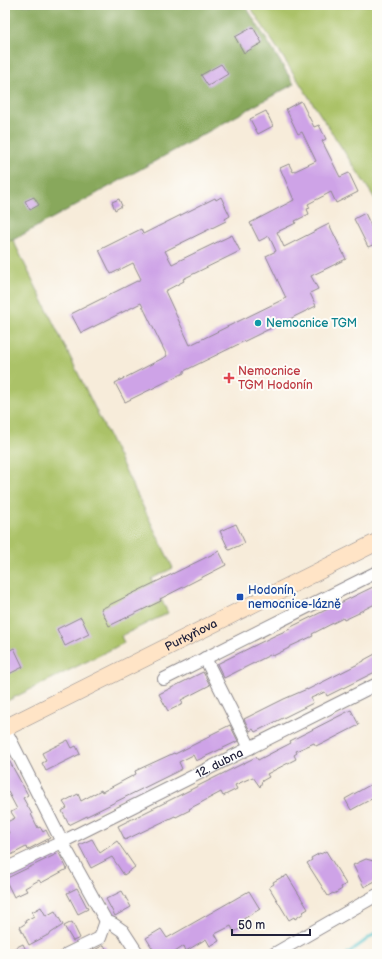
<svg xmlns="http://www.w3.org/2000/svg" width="382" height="959" viewBox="0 0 382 959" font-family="'Balsamiq Sans',sans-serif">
<rect width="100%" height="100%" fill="#fdfcf7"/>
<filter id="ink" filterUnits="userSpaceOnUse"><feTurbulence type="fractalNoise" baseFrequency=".025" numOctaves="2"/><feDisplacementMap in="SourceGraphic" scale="8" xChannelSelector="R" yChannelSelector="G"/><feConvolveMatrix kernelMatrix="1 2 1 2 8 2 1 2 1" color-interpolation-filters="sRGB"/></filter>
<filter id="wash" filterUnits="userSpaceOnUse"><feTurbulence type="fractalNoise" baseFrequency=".012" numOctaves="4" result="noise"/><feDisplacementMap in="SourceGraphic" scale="16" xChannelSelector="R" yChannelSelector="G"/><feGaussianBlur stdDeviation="0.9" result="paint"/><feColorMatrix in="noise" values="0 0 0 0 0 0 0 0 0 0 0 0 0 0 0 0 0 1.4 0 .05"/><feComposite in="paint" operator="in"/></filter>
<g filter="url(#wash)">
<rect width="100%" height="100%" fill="#f7ecda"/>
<path fill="#abc267" stroke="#667251" d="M249 5H377V202Z
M5 154 35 214 13 240 173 568 151 579 168 613 121 636 124 643 5 702Z"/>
<path fill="#88a85c" stroke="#55654c" d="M5 5H245L294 84 13 240 5 242Z"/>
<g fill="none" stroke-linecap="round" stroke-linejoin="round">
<path stroke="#56c3cb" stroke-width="3" d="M347 954 377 932"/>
</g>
<g id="blocks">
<path fill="#cea3e7" d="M253 27 262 43 244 53 235 37Z
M221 64 228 74 208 86 201 75Z
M301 101 314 127 319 125 326 139 322 141 340 177 349 173 358 192 336 203 331 192 308 204 310 208 307 209 309 214 295 221 296 223 277 232 284 247 329 224 346 259 311 276 318 289 310 293 316 306 184 371V373L125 402 115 383 167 356 141 303 81 333 71 314 141 279 133 263 111 274 99 250 141 229 143 234 215 198 216 200 221 197 230 216 225 219 226 221 165 251 172 264 232 235 240 251 183 279 184 281 165 291 190 345 286 298 266 256 276 251 269 236 259 241 250 223 294 200 280 168 289 164 293 172 316 161 302 132 298 134 286 109Z
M266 111 273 126 258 134 250 119Z
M34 197 39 205 30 210 25 201Z
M119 199 122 206 115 210 112 202Z
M365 213 373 230 377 228V243L368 247 354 219Z
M236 524 245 543 229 550 220 531Z
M219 551 226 565 160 599 161 601 109 626 101 609Z
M377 585V603L359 612V613L344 620 343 618 312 634 313 636 289 647V648L273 656 272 654 224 678 217 664 276 635 290 629 289 628Z
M81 617 89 634 65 646 57 629Z
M14 648 23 667 5 676V653Z
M377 653V671L327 696 325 692 311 698 313 703 255 732 253 729 250 731 244 719 284 699 307 689V690L364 661V660Z
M203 672 210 685 181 700 183 704 168 711 159 694Z
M351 710 359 725 322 744V743L316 746 314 743 296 751 297 753 294 755 296 759 267 774 269 777 262 781 260 787 253 777 235 785 237 789 223 796 221 792 189 809 190 810 176 817 175 816 125 840 118 826 256 757 258 760 291 743 290 741Z
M230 725 238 741 196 761 193 755 179 762 182 769 69 825 62 811 67 808 63 802 78 794 81 801 101 790 102 792 136 774 135 771 174 753 175 754 211 736 210 735Z
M68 740 72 748 76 746 80 754 46 771 42 763 46 761 42 753Z
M5 753 28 795 23 798 32 814H31L38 828 40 827 43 832 46 830 50 838 27 850 26 847 9 856 8 854 5 856V835L9 833 5 825V823L15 818 11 812 17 809 5 786Z
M377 781V796L351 810 345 799Z
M92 839 100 853 117 841 135 867 124 875 112 857 91 868 79 845Z
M326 851 346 884 341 887 342 889 334 894 333 893 328 896 307 863 312 860 311 858 320 853 321 854Z
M59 853 67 869 41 883 39 880 25 888 27 891 14 897 5 879Z
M366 859 377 862V880L364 887 353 865Z
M287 875 308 909 303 912 304 913 295 919 294 917 289 920 269 887 274 884 273 882 282 877 283 878Z
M77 888 88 909 78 914 67 893Z
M122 891 131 907 115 916 106 899Z
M249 891 260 909 240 921 243 927 234 932 231 926 215 934 219 941 210 946 206 939 186 951 184 946 172 954H164L162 951 156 954 146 938 161 929 167 938Z
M41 907 46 916 55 911 63 925 48 935 29 945 20 927 26 923 25 921 34 916 32 912Z
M72 922 80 938 73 941 64 926Z
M23 944 28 954H5V953Z
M104 945 109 954H87Z"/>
</g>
</g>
<g filter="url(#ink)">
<use href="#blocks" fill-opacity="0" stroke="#8c878a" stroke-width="1"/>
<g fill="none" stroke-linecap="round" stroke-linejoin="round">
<defs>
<g id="street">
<path d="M205 658 250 748"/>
<path d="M164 679 377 572"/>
<path d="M5 729 62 842 106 921"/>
<path id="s1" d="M5 869 62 842 377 684"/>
<path d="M67 954 100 938 106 921 113 924 123 931 138 954"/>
<path d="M274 954 377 895"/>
</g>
<g id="secondary">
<path id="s2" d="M5 728 377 542"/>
</g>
</defs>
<use href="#street" stroke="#8c878a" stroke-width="14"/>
<use href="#secondary" stroke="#8c878a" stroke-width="18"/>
<use href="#street" stroke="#fff" stroke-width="12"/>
<use href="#secondary" stroke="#ffe4c6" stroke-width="17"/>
</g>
</g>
<circle fill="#0f9aa8" stroke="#fdfcf7" stroke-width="1.5" cx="258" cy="323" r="4"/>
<path fill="#e0444e" stroke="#fdfcf7" stroke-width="1.5" d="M227 372h4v4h4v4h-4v4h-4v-4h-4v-4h4z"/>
<rect fill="#1a4fb4" stroke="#fdfcf7" stroke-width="1.5" x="236" y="593" width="8" height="8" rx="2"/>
<g text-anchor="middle" stroke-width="4" stroke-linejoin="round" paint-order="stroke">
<g font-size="12" fill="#0d838f" stroke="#fdfcf7" text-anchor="start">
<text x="266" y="327">Nemocnice TGM</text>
</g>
<g font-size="12" fill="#be3a42" stroke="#fdfcf7" text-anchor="start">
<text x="238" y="375">Nemocnice<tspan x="238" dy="14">TGM Hodonín</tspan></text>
</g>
<g font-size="12" fill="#164399" stroke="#fdfcf7" text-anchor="start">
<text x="248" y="594">Hodonín,<tspan x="248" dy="14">nemocnice-lázně</tspan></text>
</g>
<g font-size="12" fill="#22223b" stroke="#fdfcf7">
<text dy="4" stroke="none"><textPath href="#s2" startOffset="208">Purkyňova</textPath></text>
<text dy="4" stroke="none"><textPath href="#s1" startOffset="239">12. dubna</textPath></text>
</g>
</g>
<rect width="382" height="959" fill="none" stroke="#fdfcf7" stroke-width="20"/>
<path d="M232 929v6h78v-6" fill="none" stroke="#22223b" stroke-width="2"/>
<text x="238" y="929" font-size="12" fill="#22223b" stroke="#fdfcf7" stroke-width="3" paint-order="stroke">50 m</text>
</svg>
